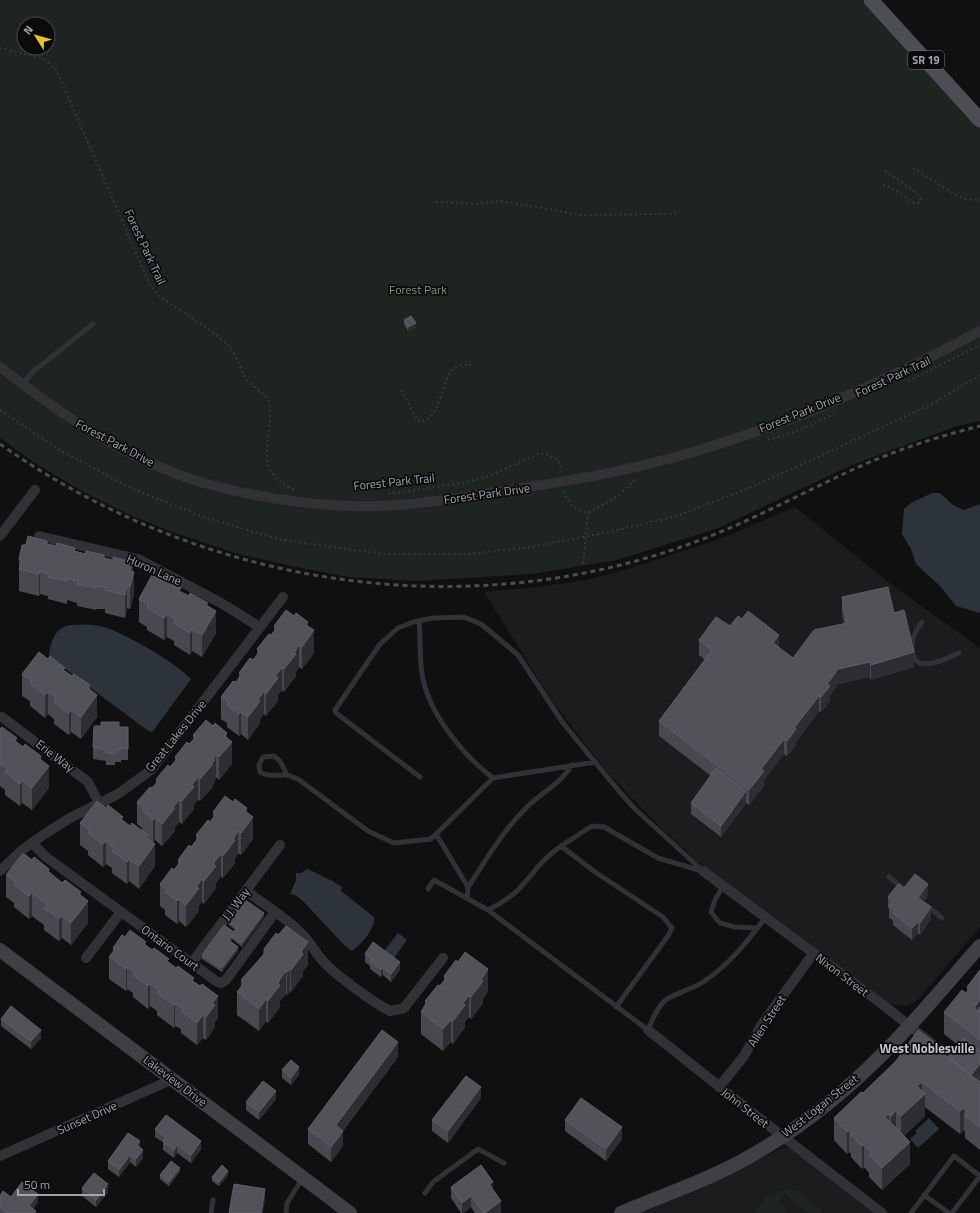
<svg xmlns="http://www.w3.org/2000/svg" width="980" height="1213" viewBox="0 0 980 1213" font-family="'Titillium Web',sans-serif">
<rect width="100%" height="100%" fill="#101011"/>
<path fill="#1c1c1e" d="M795 507 887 581 980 648V927L916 1002 905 1006 895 1005 884 1002 712 875 659 826 606 771 550 698 484 592 537 587 587 580 631 568 720 539Z
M784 1147 791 1149 874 1213H639L711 1182Z"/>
<path fill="#1e2520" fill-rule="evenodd" d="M0 0H868L980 123V421L957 426 852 465 718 528 617 560 532 574 419 581 348 577 296 567 238 554 175 533 130 515 89 495 38 465 0 438ZM24 24H48V48H24Z
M786 1189 795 1190 822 1211 820 1213H809L785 1194 779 1202 786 1208 783 1213H754L766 1197Z"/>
<path fill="#2c333b" d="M932 493H940L953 505 964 510 980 504V613L956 606 941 587 916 564 911 549 902 534 904 509 911 503Z
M71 625C82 624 93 624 104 627 126 634 175 662 191 679L153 731 151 732 147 730 57 663 49 655C51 641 55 627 71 625Z
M307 869C313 871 339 884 342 887L341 891 374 917C376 928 361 945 352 951L344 945 302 900 295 895 290 894 296 880V873H301Z
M398 933 407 940 394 958 384 951Z
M929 1118 939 1129 918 1148 910 1139 917 1133 915 1131Z"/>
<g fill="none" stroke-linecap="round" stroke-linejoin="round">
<path stroke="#37383d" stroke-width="2" stroke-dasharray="2 3" stroke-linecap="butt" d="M0 48 44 59 56 69 150 285 158 295C180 311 209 327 228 345 238 355 239 369 247 380 253 388 264 392 269 401 270 405 270 410 270 413 271 447 253 470 294 490
M913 168 954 194 965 199 980 200
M883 185 891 187 914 203H918L921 200 918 194 884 170
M436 202 478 204 502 201 581 215 667 214 680 212
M908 381 980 345
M401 390 417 419 420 422C443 420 439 377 456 367 460 365 466 365 471 364
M0 410 61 451 131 488 203 517 282 540 384 554H467L531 547 609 532 677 516 754 486 820 456 932 404 980 375
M768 440 792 433 834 414
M564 491C567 504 575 509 588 513L618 496 637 478
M388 494 463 483 489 476 540 453 549 455 559 461 561 472
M583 564 588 513"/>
<path stroke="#313136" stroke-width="5" d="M22 384 35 370 93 324
M419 621C421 639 419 656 422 673 427 712 463 755 493 778L595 762
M922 622C914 633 910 641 913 654 914 658 916 662 920 663 931 667 949 657 959 653
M287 775 280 761 274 756 263 757 259 765 260 772C270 777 275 775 286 775 290 775 294 778 298 779L368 831 394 843 431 839 493 778
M420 777 336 713 335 710 380 644 398 628 413 622 433 618 464 617 481 624 518 655 563 723 618 790 635 809 703 871
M436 834 468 887
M561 846 592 826 604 827 658 858 702 871
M889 877 908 892
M723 886 715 900 711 912 720 923 735 927 758 928
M428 889 434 880 488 910 648 1030C652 1020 658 1005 667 999 679 992 692 989 703 982 729 965 747 942 765 918
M467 898 468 887C486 860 502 832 525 809 540 793 560 785 572 765
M926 905 942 918
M488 910C500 904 510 898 519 889 534 873 542 859 561 846L595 872 663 917 672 928 668 936 616 1007
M425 1193 433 1182 478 1149 504 1163
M924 1195 949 1213
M211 1213 213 1200
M286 1213 287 1203 302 1179
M911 1213 954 1156 980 1176
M952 1213 980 1176"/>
<path stroke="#313136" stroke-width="10" d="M0 367C63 416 127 460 204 483 259 499 339 510 396 505 429 503 462 497 495 492 545 485 595 477 644 465 758 438 877 387 980 331
M0 536 35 490
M39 536 138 559 221 603 260 627
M2 717 88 782 99 803
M32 843 46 857 216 981 221 983 226 980 275 912
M0 871 21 851 43 835 70 818 118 794 151 770 283 597
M703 871 882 1004 980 1082
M246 891C264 904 284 916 300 932 309 940 315 952 323 961 334 974 374 1003 390 1011L404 1008 443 958
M86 958 121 912
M191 964 280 845
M648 1030 782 1136 882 1213
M719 1087 744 1056 762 1024 813 954
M0 1156 173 1079"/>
<path stroke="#3f4046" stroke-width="14" d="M0 950 350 1213
M621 1213C665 1194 712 1179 754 1154 793 1132 830 1104 863 1073 905 1034 942 989 980 946"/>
<path stroke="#4d4e55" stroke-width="15" d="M871 0 980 120"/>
<path stroke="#4c4d53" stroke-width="3" stroke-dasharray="5 4" stroke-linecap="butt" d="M0 444C201 586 463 628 695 542 749 522 800 494 852 470 893 451 936 437 980 426"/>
</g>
<path fill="#48494e" d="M404 320 416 327 408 331 404 324Z
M47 544 104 558 133 572 134 594 130 609 127 608 125 618 105 613V609H96V610L77 606V603L67 600V604L48 599V596L40 594 39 596 19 591V559L26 545Z
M181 592 208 606 216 633 202 657 192 651 190 655 174 645V641L167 637 164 640 147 630V627L139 622V599Z
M842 597 894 613 914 667 871 680 870 677 838 684 830 695V701L821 712 819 711 796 742V745L787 756 784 754 764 780V786L749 805 746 803 721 837 691 814V803L711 776 659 736V721L705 660 699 655V640L730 626 742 619 793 658 844 624 842 612Z
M274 626H308L314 653 302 669 299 667 296 672V676L284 692 282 690 278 695V701L266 716 264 714 260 719V723L248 740 241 734 239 736 227 727V723L221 719V697L236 682 239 678V673L253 660 257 654V649L271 635 274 631Z
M65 671 90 689 97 717 81 739 71 732 69 735 54 724V719L48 714 45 718 30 706V701L22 696V674Z
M119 727 128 739V760H121V762H115V765H106V761L93 759V747Z
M0 729 17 742 41 760 49 788 32 810 22 803 20 806 5 795V790L0 786Z
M193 735 227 737 232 764 219 780 216 777 215 780V782L213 784V787L200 801 198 800 194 804V809L182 824 179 822 175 827V831L162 846 155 840 153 843 155 866 139 889 129 881 127 884 112 873V868L106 864 103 867 88 855V851L80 845V823L123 821 130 826 142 830V828L137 824V802L152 788 156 784V779L170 767 175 762V757L189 744 193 740Z
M213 812H247L253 839 241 855 238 853 235 859V863L223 878 221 876 216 883V888L204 904 202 902 199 906V911L186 927 179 921 177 924 165 915V910L160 906V884L174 870 178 865V860L191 847 196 841V835L210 822 213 818Z
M49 873 81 895 88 923 71 945 62 938 59 941 44 930V925L32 916 29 919 14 907V903L6 897V875Z
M904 888 928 895 923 902 931 919 920 935 918 933 912 940 893 925V920L889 918V909L888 908V897Z
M264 917 242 947 232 939 231 941 238 951 222 972 202 959V955L234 932 235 930 228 924V921Z
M125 937 146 945 200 986 218 1018 215 1022V1027L206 1040 203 1038 197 1045 181 1033V1029L175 1026 174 1028 157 1015V1011L150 1006 148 1009 133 997V993L127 989 126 991 109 979V957L113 953V948Z
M365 954 400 970 391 982 383 975 381 977 370 969V966L365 962Z
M308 965 303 971V976L291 992 290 991 287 995 286 994 280 1001V1007L268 1023 266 1021 259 1031 237 1015V992L241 987V980Z
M980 970V1075L977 1080 980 1082V1150L965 1138V1132L964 1130 960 1134 925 1107V1116L904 1136 910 1164 882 1190 869 1177V1173L864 1167 862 1169 851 1157V1154L849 1152 847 1154 834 1140V1118L863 1093 934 1046 948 1057 958 1045 944 1034V1012L966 993 967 992V987Z
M444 976 488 991 483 999V1003L471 1019 469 1017 465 1022V1027L453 1044 451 1042 443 1051 421 1034V1012L425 1004V1001L440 986 444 981Z
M1 1019 41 1038 31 1049 1 1026Z
M398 1057 343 1131V1146L331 1162 308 1144V1129Z
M282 1070 299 1075 291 1085 282 1078Z
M481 1098 448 1143 432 1131V1120Z
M276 1099 259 1120 246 1110V1102Z
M565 1120 622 1139 606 1161 565 1131Z
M155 1129 201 1149 191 1163 177 1153 174 1158 163 1150V1142L155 1137Z
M140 1148 143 1158 136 1167 130 1162 119 1177 108 1169V1161Z
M180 1172 169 1186 160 1179V1175Z
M228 1175 219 1186 212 1181V1177Z
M451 1187 493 1189 501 1213H475L471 1207 463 1213H461L451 1198Z
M82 1188 108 1192 96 1207 82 1196Z
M0 1196 11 1197 38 1202 33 1209 36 1213H0Z"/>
<path fill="#2d2e31" d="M416 323V327L408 331V327Z
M133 562V577L134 572V594L130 609V571Z
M40 571V594L39 596V574Z
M127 586V608L125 618V595Z
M216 611V633L202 657V635Z
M167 614V637L164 640V618Z
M308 622V638L314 630V653L302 669V647L306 625Z
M192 629V651L190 655V633Z
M779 635V651L773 643Z
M299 645V667L296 672V676L284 692V669Z
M914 652V667L871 680V665Z
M870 662V677L838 684 830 695V701L821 712V697L827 684 838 669Z
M282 668V690L278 695V701L266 716V694L275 676Z
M90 685V705L97 695V717L81 739V717L88 688Z
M48 692V714L45 718V695Z
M264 692V714L260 719V723L248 740V717L258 699Z
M819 696V711L796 742V745L787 756V741L794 728Z
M71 710V732L69 735V713Z
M241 712V734L239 736V714Z
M227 733V748L232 742V764L219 780V757L225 736Z
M784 739V754L764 780V786L749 805V790L761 769Z
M216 755V777L215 780V782L213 784V787L200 801V779L211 763 213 759Z
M41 756V775L49 766V788L32 810V788L40 759Z
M198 777V800L194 804V809L182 824V801L192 785Z
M22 780V803L20 806V784Z
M746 791V803L721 837V826Z
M179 800V822L175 827V831L162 846V824L173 807Z
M247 808V824L253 817V839L241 855V833L245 811Z
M155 818V840L153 843V820Z
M238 831V853L235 859V863L223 878V856Z
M148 835V854L155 844V866L139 889V866L146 837Z
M106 841V864L103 867V844Z
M221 854V876L216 883V888L204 904V881L213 864Z
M129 859V881L127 884V862Z
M202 879V902L199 906V911L186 927V905L196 887Z
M928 884V895L918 909V898Z
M81 892V911L88 901V923L71 945V923L79 894Z
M32 893V916L29 919V896Z
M179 899V921L177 924V901Z
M931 907V919L920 935V923Z
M264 913V917L242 947V943Z
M62 916V938L59 941V919Z
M918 922V933L912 940V928Z
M232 936V939L229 944V940Z
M308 942V965L303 971V976L291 992V970L301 952Z
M238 947V951L222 972V968Z
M400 962V970L391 982V974Z
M127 967V989L126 991V969Z
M383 968V975L381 977V970Z
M290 969V991L287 995V972Z
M488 969V991L483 999V1003L471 1019V997Z
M286 971V994L280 1001V1007L268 1023V1001L278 984 280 979Z
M150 984V1006L148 1009V986Z
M469 995V1017L465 1022V1027L453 1044V1021L463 1003Z
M218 996V1018L215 1022V1027L206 1040V1017L212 1003Z
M266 999V1021L259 1031V1009Z
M980 1000V1020L974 1008Z
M175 1004V1026L174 1028V1005Z
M203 1015V1038L197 1045V1023Z
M451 1020V1042L443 1051V1029Z
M41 1030V1038L31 1049V1041Z
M398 1042V1057L336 1140V1125Z
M980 1064V1075L965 1094V1082Z
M299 1067V1075L291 1085V1078Z
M922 1082V1097L925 1094V1116L901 1139V1116L917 1086Z
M481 1087V1098L448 1143V1131Z
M276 1091V1099L259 1120V1112Z
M964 1108V1130L960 1134V1111Z
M896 1111V1134L891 1139V1116Z
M889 1114V1136L885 1117Z
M622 1127V1139L606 1161V1149Z
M849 1130V1152L847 1154V1132Z
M343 1131V1146L331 1162V1147Z
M140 1141V1149L137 1145Z
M201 1141V1149L191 1163V1155Z
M910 1142V1164L882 1190V1168Z
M177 1145V1153L174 1158V1150Z
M864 1145V1167L862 1169V1146Z
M143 1150V1158L136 1167V1159Z
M130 1155V1162L119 1177V1170Z
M180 1168V1172L169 1186V1182Z
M228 1171V1175L219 1186V1182Z
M493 1182V1193L489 1184Z
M108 1184V1192L96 1207V1200Z
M265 1189V1200L263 1213H261Z
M38 1194V1202L30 1213 29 1206Z
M471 1196V1207L463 1213H462V1203Z
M501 1201V1213H485Z"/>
<path fill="#515359" stroke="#5e5f67" d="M411 316 416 323 408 327 404 320Z
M28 536 47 541V544L56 546 57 543 75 548 74 551 85 554 86 551 104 555V558L113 560V557L133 562 130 571 134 572 130 587 127 586 125 595 105 590 106 587 96 586V588L77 584 78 581 67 578V581L48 577 49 574 40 571 39 574 19 569 22 560 19 559 22 545H26Z
M152 575 163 581 164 579 181 588 179 591 189 596 190 593 208 603 206 605 216 611 202 635 192 629 190 633 174 623 176 620 167 614 164 618 147 608 149 605 139 599Z
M888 587 894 613 904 610 914 652 871 665 870 662 838 669 827 684 830 686 821 697 819 696 794 728 796 729 787 741 784 739 761 769 764 771 749 790 659 721 712 650 699 640 716 617 730 626 738 616 742 619 748 611 779 635 773 643 793 658 814 630 847 623 842 597Z
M286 610 294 616 296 613 308 622 306 625 314 630 302 647 299 645 294 653 296 654 284 669 282 668 275 676 278 678 266 694 264 692 258 699 260 701 248 717 241 712 239 714 227 705 229 702 221 697 233 681 236 682 241 675 239 673 250 658 253 660 260 651 257 649 269 634 271 635 277 628 274 626Z
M39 652 48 659 50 656 65 668 63 670 72 676 74 674 90 685 88 688 97 695 81 717 71 710 69 713 54 702 56 698 48 692 45 695 30 683 32 681 22 674Z
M206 720 213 726 215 723 227 733 225 736 232 742 219 757 216 755 213 759 215 760 211 763 213 764 200 779 198 777 192 785 194 787 182 801 179 800 173 807 175 808 162 824 155 818 153 820 142 810 144 808 137 802 150 787 152 788 158 781 156 779 168 765 170 767 177 759 175 757 187 742 189 744 196 737 193 735Z
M101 722H119V727H128V749L121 748V750H115V754L106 753V750L93 747 94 726H101Z
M2 727 17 738 15 741 23 747 25 744 41 756 40 759 49 766 32 788 22 780 20 784 5 772 8 769 0 764V729Z
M716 768 746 791 721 826 691 803Z
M225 796 233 802 235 799 247 808 245 811 253 817 241 833 238 831 233 839 235 840 223 856 221 854 213 864 216 866 204 881 202 879 196 887 199 888 186 905 179 899 177 901 165 892 167 890 160 884 172 868 174 870 180 862 178 860 189 845 191 847 199 837 196 835 208 820 210 822 216 814 213 812Z
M97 801 106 808 108 805 123 817 121 819 130 826 132 823 148 835 146 837 155 844 139 866 129 859 127 862 112 851 114 848 106 841 103 844 88 833 90 830 80 823Z
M23 853 32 860 34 857 49 869 48 871 62 883 65 880 81 892 79 894 88 901 71 923 62 916 59 919 44 908 47 904 32 893 29 896 14 884 16 882 6 875Z
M915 874 928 884 918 898 931 907 920 923 918 922 912 928 893 913 895 911 889 906 893 901 888 897 898 884 904 888Z
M244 899 264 913 242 943 232 936 229 940 238 947 222 968 202 955 224 925 234 932 237 928 228 921Z
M286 926 308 942 301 952 303 954 291 970 290 969 287 972 286 971 280 979 278 984 280 985 268 1001 266 999 259 1009 237 992 244 983 241 980 264 954V949L276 933 278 935Z
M130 930 146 942 144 944 152 950 154 948 169 959 167 961 176 968 178 966 194 978 192 981 200 986 202 984 218 996 212 1003 215 1005 206 1017 203 1015 197 1023 181 1011 183 1008 175 1004 174 1005 157 993 159 990 150 984 148 986 133 975 135 972 127 967 126 969 109 957 115 949 113 948 122 935 125 937Z
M373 942 400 962 391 974 383 968 381 970 370 961 372 959 365 954Z
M465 952 488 969 481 980 483 981 471 997 469 995 463 1003 465 1005 453 1021 451 1020 443 1029 421 1012 427 1002 425 1001 438 985 440 986 446 978 444 976 456 960 458 962Z
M980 970V1000L974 1008 980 1013V1040L944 1012 962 990 966 993 969 989 967 987Z
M11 1006 41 1030 31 1041 1 1019Z
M980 1007V1013L977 1011Z
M382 1030 398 1042 336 1125 343 1131 331 1147 308 1129Z
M918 1030 934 1042 931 1045 980 1082V1127L965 1116 968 1112 964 1108 960 1111 922 1082 917 1086 925 1094 901 1116 896 1111 891 1116 889 1114 885 1117 910 1142 882 1168 869 1155 871 1152 864 1145 862 1146 851 1135 852 1133 849 1130 847 1132 834 1118 861 1092 863 1093 896 1061Z
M963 1038 980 1051V1064L971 1075 948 1057Z
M291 1060 299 1067 291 1078 282 1070Z
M466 1076 481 1087 448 1131 432 1120Z
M263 1081 276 1091 259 1112 246 1102Z
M581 1098 622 1127 606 1149 565 1120Z
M166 1115 201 1141 191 1155 177 1145 174 1150 163 1142 166 1137 155 1129Z
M128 1133 140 1141 137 1145 143 1150 136 1159 130 1155 119 1170 108 1161Z
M171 1161 180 1168 169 1182 160 1175Z
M222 1165 228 1171 219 1182 212 1177Z
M481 1165 493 1182 489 1184 501 1201 485 1213H484L471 1196 462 1203 451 1187Z
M94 1173 108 1184 96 1200 82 1188Z
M22 1182 38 1194 29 1206 36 1211 34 1213H8L0 1207V1196L3 1191 11 1197Z
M234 1184 265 1189 261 1213H229Z"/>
<g text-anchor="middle" stroke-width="3.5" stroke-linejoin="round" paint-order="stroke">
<rect fill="#0b0b0c" stroke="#757680" stroke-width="1" x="908" y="51" width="36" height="18" rx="3"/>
<g font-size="11" font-weight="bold" fill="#a2a4b1">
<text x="926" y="64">SR 19</text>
</g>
<g font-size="12" fill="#a2a4b1" stroke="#0b0b0c">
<text transform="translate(145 247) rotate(65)" y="4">Forest Park Trail</text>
<text transform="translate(893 377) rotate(-25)" y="4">Forest Park Trail</text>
<text transform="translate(800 413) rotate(-22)" y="4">Forest Park Drive</text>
<text transform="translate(115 443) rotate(28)" y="4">Forest Park Drive</text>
<text transform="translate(394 482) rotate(-6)" y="4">Forest Park Trail</text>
<text transform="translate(487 494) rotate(-8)" y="4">Forest Park Drive</text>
<text transform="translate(154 570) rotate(24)" y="4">Huron Lane</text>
<text transform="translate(176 736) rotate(-51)" y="4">Great Lakes Drive</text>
<text transform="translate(55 756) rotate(37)" y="4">Erie Way</text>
<text transform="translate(236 904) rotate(-53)" y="4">J.J. Way</text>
<text transform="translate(170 948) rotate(36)" y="4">Ontario Court</text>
<text transform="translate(842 975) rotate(37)" y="4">Nixon Street</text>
<text transform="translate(767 1021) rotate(-57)" y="4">Allen Street</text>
<text transform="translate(175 1081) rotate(37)" y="4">Lakeview Drive</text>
<text transform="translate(820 1106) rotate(-38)" y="4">West Logan Street</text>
<text transform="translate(745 1108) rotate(38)" y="4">John Street</text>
<text transform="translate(87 1118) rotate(-24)" y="4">Sunset Drive</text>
</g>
<g font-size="12" fill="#799c80" stroke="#0b0b0c">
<text x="418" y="294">Forest Park</text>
</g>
<g font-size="13" font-weight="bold" fill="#c2c4ce" stroke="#0b0b0c">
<text x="927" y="1053">West Noblesville</text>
</g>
</g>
<g transform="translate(36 36) rotate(307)"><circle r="19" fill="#0b0b0c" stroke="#47484e"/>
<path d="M0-3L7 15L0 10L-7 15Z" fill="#e9c230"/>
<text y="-6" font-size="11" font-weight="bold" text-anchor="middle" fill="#a2a4b1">N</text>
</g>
<path d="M18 1189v6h86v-6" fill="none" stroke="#a2a4b1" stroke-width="2"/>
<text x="24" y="1189" font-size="12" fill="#a2a4b1" stroke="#0b0b0c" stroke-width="3" paint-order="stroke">50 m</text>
</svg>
